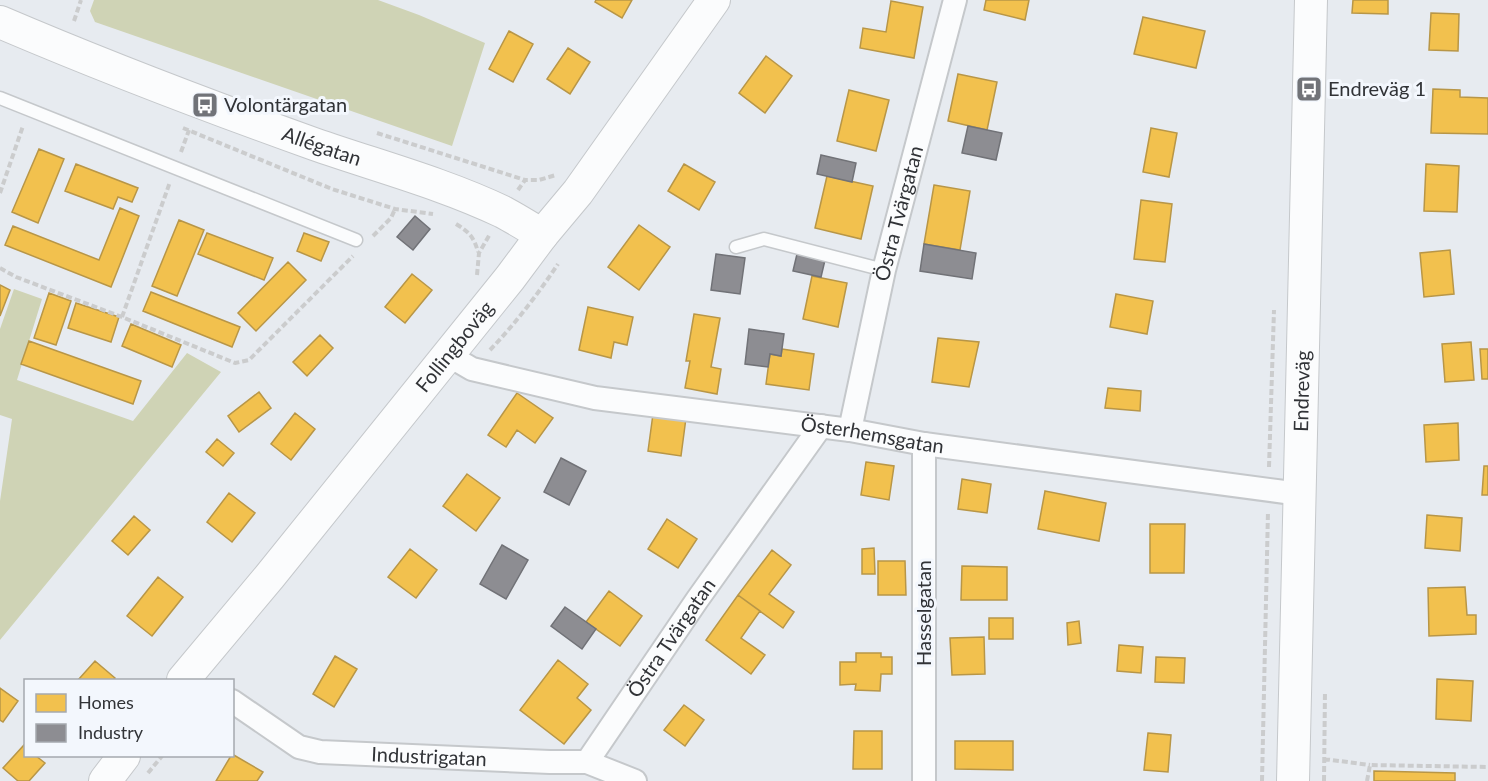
<svg xmlns="http://www.w3.org/2000/svg" width="1488" height="781" viewBox="0 0 1488 781" font-family="Lato,sans-serif">
<rect width="100%" height="100%" fill="#e7ebf0"/>
<path fill="#cfd3b5" d="M94 0H378L419 15 485 43 452 146 95 22 90 11Z
M14 289 42 299 17 380 133 421 187 353 221 372 0 640V501L12 419 0 415V329Z"/>
<path fill="#f2c14e" stroke="#b89647" stroke-width="1.5" d="M596 0H632L622 18 595 2Z
M986 0H1029L1025 20 984 10Z
M1353 0H1388V14L1352 13Z
M891 1 923 7 914 58 860 48 863 28 886 32Z
M1431 13 1459 14 1458 51 1429 50Z
M1143 17 1205 31 1196 68 1134 54Z
M509 31 533 44 513 82 489 69Z
M568 48 590 62 570 94 547 79Z
M766 56 792 76 765 113 739 93Z
M958 74 997 82 987 130 948 121Z
M1433 89 1460 90V97L1488 98V134L1431 133Z
M849 90 889 100 876 151 837 141Z
M1151 128 1177 133 1169 177 1143 172Z
M39 149 64 159 38 223 12 212Z
M76 164 138 188 132 202 118 197 113 209 65 191Z
M684 164 715 182 699 210 668 191Z
M1426 164 1459 166 1457 212 1424 211Z
M827 176 873 186 861 239 815 228Z
M934 185 970 191 960 250 924 244Z
M1141 200 1172 204 1165 262 1134 259Z
M120 208 139 216 111 287 5 245 13 226 99 260Z
M179 220 204 230 177 296 152 286Z
M639 225 670 247 639 290 608 267Z
M207 233 273 258 264 280 198 254Z
M304 233 329 242 321 261 297 251Z
M1450 250 1454 294 1424 297 1420 253Z
M288 262 306 280 256 331 238 313Z
M412 274 432 290 405 323 385 307Z
M812 276 847 283 838 327 803 319Z
M0 285 10 290 0 316Z
M151 292 240 327 232 347 143 311Z
M49 293 71 301 56 345 34 338Z
M1116 294 1153 301 1147 334 1110 327Z
M76 303 119 317 111 342 68 328Z
M588 307 633 317 627 345 614 342 611 358 579 350Z
M694 314 720 318 711 367 721 369 717 394 685 388 690 361H686Z
M131 324 181 345 172 367 122 346Z
M320 335 333 348 307 376 293 362Z
M938 338 979 342 969 387 932 382Z
M29 341 141 381 133 404 21 364Z
M1471 342 1474 380 1445 382 1442 344Z
M782 349 814 354 809 390 766 384 770 354 781 356Z
M1480 349H1488V379H1482Z
M1108 388 1141 391 1140 411 1105 408Z
M259 392 271 408 239 432 228 416Z
M517 393 553 418 535 443 517 430 506 447 488 435Z
M295 413 315 429 291 460 271 444Z
M653 414 686 418 681 456 648 451Z
M1458 423 1459 460 1426 462 1424 425Z
M217 439 234 453 223 466 206 452Z
M866 462 894 466 889 500 861 495Z
M1484 466H1488V495H1482Z
M467 474 500 498 476 531 443 506Z
M962 479 991 484 987 513 958 509Z
M1045 491 1106 503 1099 541 1038 529Z
M229 493 255 513 232 542 207 522Z
M1427 515 1462 518 1460 551 1425 548Z
M134 516 150 530 128 555 112 541Z
M667 519 697 539 678 568 648 549Z
M1150 524H1185L1184 573H1150Z
M874 548 875 574H862V549Z
M410 549 437 570 416 598 388 577Z
M772 550 791 565 769 594 794 612 783 628 738 595Z
M878 561H905L906 595H878Z
M962 566 1007 567V600H961Z
M158 577 183 597 152 636 127 616Z
M1465 587 1467 615H1476V634L1429 636 1428 588Z
M609 591 642 616 620 646 586 622Z
M738 595 760 611 741 638 765 655 751 674 706 640Z
M989 618H1013V639H989Z
M1079 621 1081 643 1068 645 1067 623Z
M984 637 985 674 952 675 950 638Z
M1119 645 1143 647 1141 673 1117 671Z
M856 653H881V657H892V674H881L880 691 855 690 856 684 840 685V662H856Z
M335 656 357 669 334 707 313 694Z
M1156 657 1185 658 1184 683 1155 682Z
M558 660 588 684 577 698 591 710 564 744 520 710Z
M95 661 115 678 113 680H78Z
M1437 679 1473 681 1471 721 1436 719Z
M0 688 18 701 3 722 0 720Z
M684 705 704 720 685 746 664 730Z
M854 731H882V769H853Z
M1148 733 1171 735 1168 772 1144 770Z
M955 741H1013V770L955 769Z
M24 745 26 746V756H36L45 763 29 781H18L3 768Z
M232 754 263 772 257 781H216Z
M1374 771 1455 773V781H1374Z"/>
<path fill="#8d8d92" stroke="#717277" stroke-width="1.5" d="M968 126 1002 133 996 160 962 153Z
M821 155 856 163 852 182 817 174Z
M415 216 430 229 413 250 397 237Z
M924 244 976 253 972 279 920 271Z
M716 254 745 258 740 294 711 290Z
M797 254 825 260 821 277 793 271Z
M749 329 784 334 781 356 770 354 768 367 745 364Z
M561 458 586 471 569 505 544 492Z
M502 545 528 560 506 599 480 584Z
M565 607 596 629 582 649 551 626Z"/>
<g fill="none" stroke-linecap="round" stroke-linejoin="round">
<defs>
<path id="lane" d="M0 98 356 240
M736 247 764 239 884 270"/>
<g id="street">
<path id="s1" d="M448 355 472 369 595 398 850 430 924 444 1300 494"/>
<path id="s2" d="M850 430 884 270 955 0"/>
<path id="s3" d="M232 701 299 747 320 752 550 762H587L635 781"/>
<path id="s4" d="M587 762 697 600 821 426"/>
<path d="M924 781V444"/>
</g>
<g id="secondary">
<path id="s5" d="M0 22C103 66 208 106 314 144 377 166 442 183 503 212 516 219 529 227 542 235"/>
<path id="s6" d="M183 680 270 576 510 278 542 235 578 192 714 0"/>
<path d="M105 781 124 756"/>
<path id="s7" d="M1293 781 1311 0"/>
</g>
</defs>
<use href="#lane" stroke="#c5c8cb" stroke-width="15"/>
<use href="#street" stroke="#c5c8cb" stroke-width="26"/>
<use href="#secondary" stroke="#c5c8cb" stroke-width="34"/>
<path stroke="#cbcccd" stroke-width="4" stroke-dasharray="6 3" stroke-linecap="butt" d="M74 21 81 0
M183 128 332 189 395 209 433 214
M377 133 525 180
M181 152 189 130
M518 190 525 180H539L556 175
M0 193 23 126
M456 224C469 232 474 237 478 252
M373 236 391 218 395 209
M0 268 16 277 122 317 235 363 249 360 353 256
M477 275 479 253 490 234
M122 317 170 182
M490 350C515 324 538 294 558 264
M1269 467 1274 310
M1324 759 1370 765
M148 773 162 756
M1262 781 1268 511
M1324 781 1325 691
M1367 781 1370 765 1488 767"/>
<use href="#lane" stroke="#fbfcfd" stroke-width="12"/>
<use href="#street" stroke="#fbfcfd" stroke-width="22"/>
<use href="#secondary" stroke="#fbfcfd" stroke-width="32"/>
</g>
<defs>
<symbol id="bus-square" viewBox="-11 -11 22 22"><rect x="-9" y="-9" width="18" height="18" rx="4" fill="#717378" stroke="#f3f7fd"/><path d="M-5-6H5V4H4V6H2V4H-2V6H-4V4H-5ZM-3.5-4V0h7V-4ZM-3.5 1.2v1.5H-2V1.2ZM2 1.2v1.5H3.5V1.2Z" fill="#fff"/></symbol>
</defs>
<g fill-rule="evenodd">
<use href="#bus-square" x="1294" y="74" width="30" height="30"/>
<use href="#bus-square" x="190" y="90" width="30" height="30"/>
</g>
<g text-anchor="middle" stroke-width="6" stroke-linejoin="round" paint-order="stroke">
<g font-size="20" fill="#313337" stroke="#f3f7fd" text-anchor="start">
<text x="1328" y="96">Endreväg 1</text>
<text x="224" y="112">Volontärgatan</text>
</g>
<g font-size="20" fill="#313337" stroke="#f3f7fd">
<text dy="7" stroke="none"><textPath href="#s5" startOffset="345">Allégatan</textPath></text>
<text dy="7" stroke="none"><textPath href="#s2" startOffset="222">Östra Tvärgatan</textPath></text>
<text dy="7" stroke="none"><textPath href="#s6" startOffset="430">Follingboväg</textPath></text>
<text dy="7" stroke="none"><textPath href="#s7" startOffset="390">Endreväg</textPath></text>
<text dy="7" stroke="none"><textPath href="#s1" startOffset="434">Österhemsgatan</textPath></text>
<text transform="translate(924 613) rotate(-90)" y="7">Hasselgatan</text>
<text dy="7" stroke="none"><textPath href="#s4" startOffset="150">Östra Tvärgatan</textPath></text>
<text dy="7" stroke="none"><textPath href="#s3" startOffset="212">Industrigatan</textPath></text>
</g>
</g>
<rect x="24" y="679" width="210" height="78" fill="#f3f7fd" stroke="#a5a9ae" stroke-width="1.5"/>
<rect x="36" y="694" width="30" height="18" fill="#f2c14e" stroke="#a5a9ae" stroke-width="1.5"/>
<text x="78" y="709" font-size="18" fill="#313337">Homes</text>
<rect x="36" y="724" width="30" height="18" fill="#8d8d92" stroke="#a5a9ae" stroke-width="1.5"/>
<text x="78" y="739" font-size="18" fill="#313337">Industry</text>
</svg>
